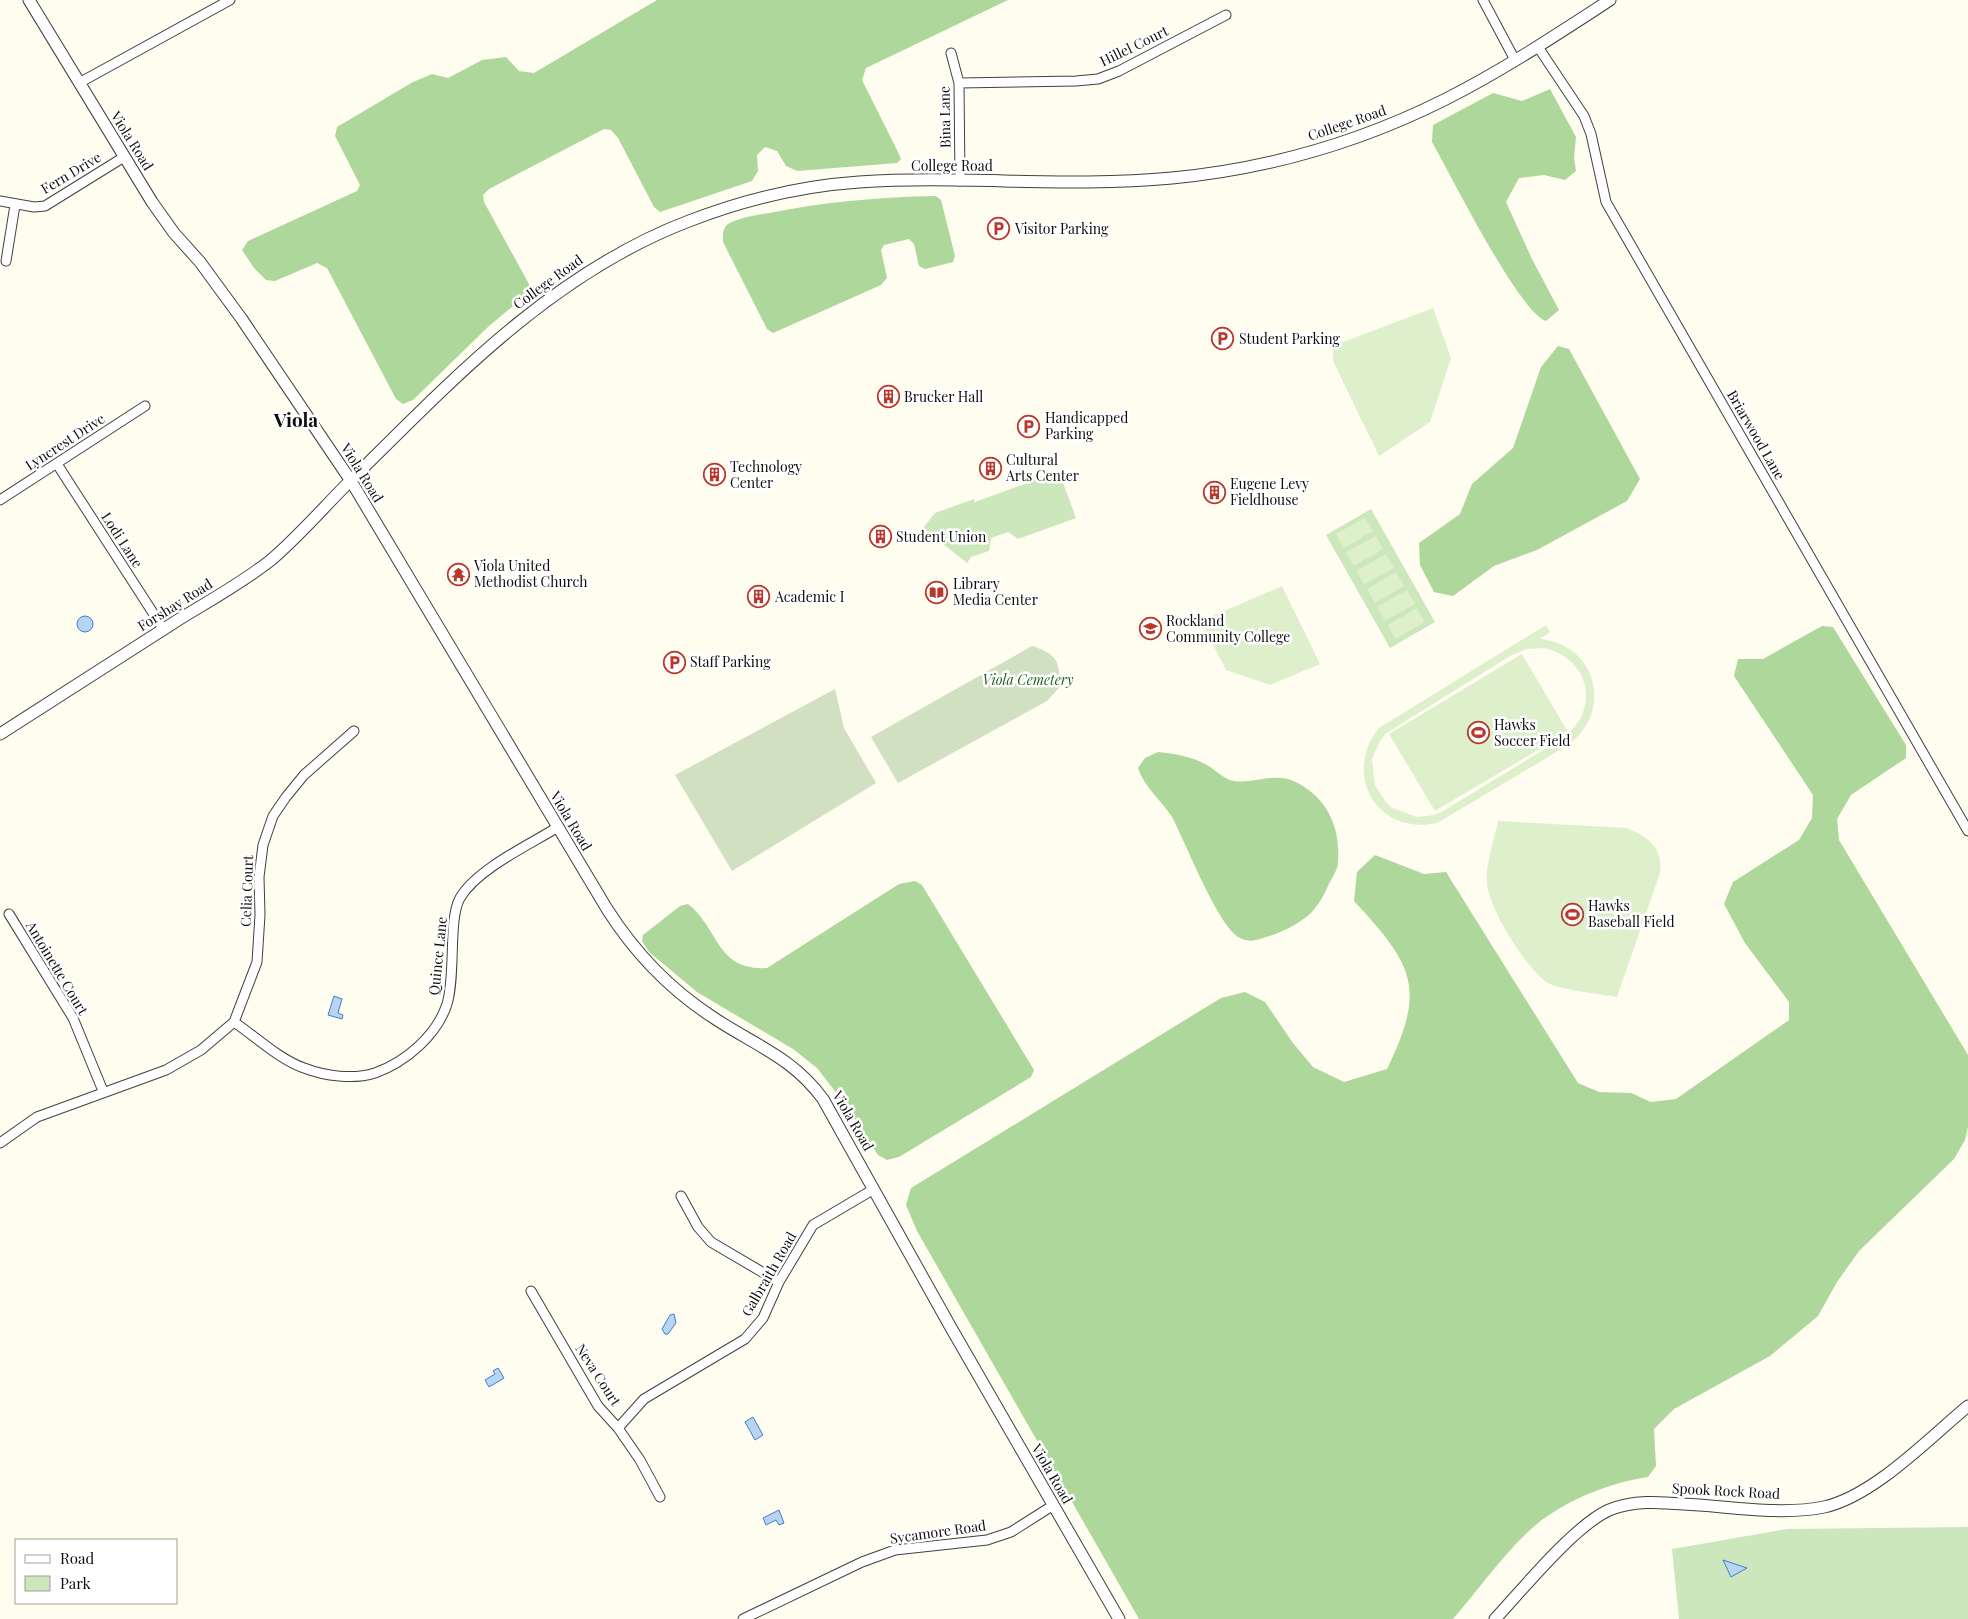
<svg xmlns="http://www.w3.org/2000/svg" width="1968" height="1619" viewBox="0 0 1968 1619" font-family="'Playfair Display',serif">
<rect width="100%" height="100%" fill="#fefdf0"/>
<path fill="#cce7bb" d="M1052 474 1056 475 1058 481 1062 480 1076 518 1018 539 1008 532 991 538 989 551 971 557 967 563 923 528 935 513 974 499 975 502Z
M1371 509 1435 622 1390 648 1326 535Z
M1968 1527V1619H1679L1672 1549 1787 1529Z"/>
<path fill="#aed79b" d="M657 0H1008L866 68 862 80 898 152 901 159 897 163 797 171 786 166 777 151 765 147 757 155 758 171 752 181 660 212 654 207 618 138 611 130 604 129 489 189 483 195 484 202 529 284 530 292 489 326 413 400 403 404 396 399 327 268 317 263 275 281 266 280 254 268 242 250 248 241 357 191 360 185 335 136 337 127 413 82 432 74 448 78 482 60 506 57 519 71 534 73Z
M1550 89 1576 137 1574 158 1576 171 1565 180 1544 175 1519 178 1506 202 1531 257 1559 310 1546 321C1518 311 1451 175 1432 142L1433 125 1493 93 1522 101Z
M936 196 941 200 955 256 953 262 925 269 919 266 914 244 909 239 884 245 881 250 887 278 881 285 773 333 767 329 723 242C723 235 722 229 728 224 738 218 757 215 769 213 824 202 879 197 936 196Z
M1558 346 1569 349 1640 479 1627 501 1537 550 1494 566 1453 596 1434 592 1420 565 1419 543 1460 514 1472 484 1513 448 1541 367Z
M1822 626 1833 627 1906 745V758L1851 795 1837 819 1839 840 1968 1055V1127L1965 1140 1954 1159 1859 1251 1837 1282 1818 1316 1770 1356 1674 1409 1654 1429 1656 1466 1648 1477C1614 1482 1579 1495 1549 1515 1515 1537 1481 1587 1453 1619H1139L917 1231 906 1205 911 1188 1221 998 1245 992 1265 1002 1293 1043 1313 1067 1344 1082 1387 1069C1427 987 1413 965 1354 901L1357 872 1375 855 1424 874 1446 872 1578 1083 1599 1092 1631 1093 1651 1102 1676 1099 1789 1020V1002L1745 943 1724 904 1733 882 1799 840 1812 818 1813 795 1734 676 1738 659H1763Z
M1158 752C1175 754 1190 756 1205 764 1215 769 1223 779 1234 781 1252 784 1273 773 1291 780 1325 794 1341 825 1338 862 1338 870 1331 879 1328 886 1324 895 1319 904 1312 912 1301 923 1281 933 1266 937 1258 940 1249 943 1240 938 1218 927 1186 843 1172 817 1161 800 1144 787 1138 768L1145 758Z
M915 881 922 885 1034 1070 1031 1077 899 1157 887 1160 878 1155 845 1104 817 1068 793 1049 697 992 649 952 642 941 643 935 680 906 688 904C719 928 716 971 767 968L899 884Z"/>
<path fill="#d2e0c2" d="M1032 646C1057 654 1060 661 1060 687L1047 701 898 783 871 737Z
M835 689 844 728 876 783 732 871 675 775Z"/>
<path fill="#deefcc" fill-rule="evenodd" d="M1433 308 1451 358 1430 422 1379 456 1333 361V346Z
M1365 518 1373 531 1344 548 1336 534Z
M1376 536 1383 549 1354 566 1346 552Z
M1386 554 1394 568 1364 584 1356 571Z
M1396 572 1404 586 1375 603 1367 589Z
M1282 586 1320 664 1270 685 1226 670 1201 621Z
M1407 590 1415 604 1385 621 1377 607Z
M1417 608 1425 622 1395 639 1388 625Z
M1546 625 1550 632 1540 639C1599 645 1614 715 1565 747L1437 823C1377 836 1342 775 1379 728ZM1544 648C1592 659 1601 713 1560 740L1443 811 1434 815 1417 817 1392 808 1385 801 1375 785 1372 759 1379 743 1385 734 1510 656 1527 649Z
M1522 654 1568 732 1435 811 1389 734Z
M1498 821 1627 828C1649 837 1663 848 1660 873L1617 997C1602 994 1558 990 1546 982 1525 966 1491 912 1487 885 1485 865 1494 841 1498 821Z"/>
<path fill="#b7d4f3" stroke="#417fc7" d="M77 624a8 8 0 1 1 16 0a8 8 0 1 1-16 0Z
M334 996 342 999 338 1013 343 1015 342 1019 328 1015Z
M674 1314 676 1323 668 1334H665L662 1329 670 1315Z
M498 1368 504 1378 489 1387 485 1380 495 1374 493 1371Z
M753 1417 763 1435 755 1440 745 1422Z
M779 1510 784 1523 779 1525 776 1520 766 1525 763 1518Z
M1723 1560 1747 1568 1731 1577Z"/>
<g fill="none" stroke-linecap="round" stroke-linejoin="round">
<defs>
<path id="minor" d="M1483 0 1515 60
M1538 47 1584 116 1591 134 1606 202 1968 831
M951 53 959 83 960 181
M79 83 230 0
M959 83 1076 81 1098 79 1119 71 1226 15
M0 201 34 207 45 206 124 157
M6 261 15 205
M57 464 164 630
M0 500 145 406
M9 914 73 1018 103 1091
M234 1022C256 1037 279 1059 304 1068 325 1076 353 1080 375 1073 406 1062 437 1035 447 1004 456 975 448 919 460 898 477 869 529 845 558 827
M0 1143 37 1117 166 1070 201 1050 234 1022 257 962 260 915 259 877 263 845 273 816 286 797 304 775 354 731
M681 1196 698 1227 711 1242 779 1282
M531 1291 598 1406 618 1428 640 1460 660 1497
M618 1428 644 1399 745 1339 763 1318 779 1282 813 1225 874 1189
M743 1619 862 1562 895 1550 987 1540 1011 1532 1052 1506"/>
<path id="tertiary" d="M29 0 152 202 174 233 200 262 241 318 351 481 607 909C635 953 669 989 714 1018 756 1046 792 1057 823 1099L950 1326 1119 1619
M0 734C59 696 119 658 178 620 209 601 242 583 271 560 299 536 323 508 349 482 451 381 552 273 689 221 743 200 801 186 859 182 963 175 1068 188 1172 178 1266 169 1360 142 1444 100 1502 71 1556 35 1610 0
M1495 1619C1523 1589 1574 1526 1609 1510 1633 1500 1659 1502 1684 1504 1727 1506 1781 1516 1824 1507 1874 1496 1929 1438 1968 1406"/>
</defs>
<use href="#minor" stroke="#414141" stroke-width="11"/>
<use href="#tertiary" stroke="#414141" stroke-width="13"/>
<use href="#minor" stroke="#fff" stroke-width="9"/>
<use href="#tertiary" stroke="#fff" stroke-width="11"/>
</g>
<defs>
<symbol id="parking-ring" viewBox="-11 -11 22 22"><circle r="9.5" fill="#fff" stroke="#b8392c" stroke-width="1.5"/><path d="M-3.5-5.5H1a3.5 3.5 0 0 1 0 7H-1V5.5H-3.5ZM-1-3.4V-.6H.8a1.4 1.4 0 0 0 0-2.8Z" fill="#b8392c"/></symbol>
<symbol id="building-ring" viewBox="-11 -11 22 22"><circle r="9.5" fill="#fff" stroke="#b8392c" stroke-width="1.5"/><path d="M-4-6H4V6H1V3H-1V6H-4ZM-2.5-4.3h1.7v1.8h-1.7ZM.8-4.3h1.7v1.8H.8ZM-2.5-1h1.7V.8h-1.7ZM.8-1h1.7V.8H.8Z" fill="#b8392c"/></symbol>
<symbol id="temple-ring" viewBox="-11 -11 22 22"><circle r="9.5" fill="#fff" stroke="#b8392c" stroke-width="1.5"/><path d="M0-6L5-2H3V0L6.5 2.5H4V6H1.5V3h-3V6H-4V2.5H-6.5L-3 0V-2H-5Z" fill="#b8392c"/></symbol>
<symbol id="library-ring" viewBox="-11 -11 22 22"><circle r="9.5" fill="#fff" stroke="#b8392c" stroke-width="1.5"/><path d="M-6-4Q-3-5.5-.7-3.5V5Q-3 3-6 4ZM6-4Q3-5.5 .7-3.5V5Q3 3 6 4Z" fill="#b8392c"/></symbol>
<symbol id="university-ring" viewBox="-11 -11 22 22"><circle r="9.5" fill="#fff" stroke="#b8392c" stroke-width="1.5"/><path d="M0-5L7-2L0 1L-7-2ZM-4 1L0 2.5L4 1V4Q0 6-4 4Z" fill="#b8392c"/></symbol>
<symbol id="stadium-ring" viewBox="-11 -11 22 22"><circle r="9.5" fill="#fff" stroke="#b8392c" stroke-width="1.5"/><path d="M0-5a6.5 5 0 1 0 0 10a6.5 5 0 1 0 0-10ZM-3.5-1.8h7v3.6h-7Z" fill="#b8392c"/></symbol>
</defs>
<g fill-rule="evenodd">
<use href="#parking-ring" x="986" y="216" width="25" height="25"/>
<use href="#parking-ring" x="1210" y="326" width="25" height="25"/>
<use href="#building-ring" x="876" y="384" width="25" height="25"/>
<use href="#parking-ring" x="1016" y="414" width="25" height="25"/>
<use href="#building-ring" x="978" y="456" width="25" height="25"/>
<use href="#building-ring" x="702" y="462" width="25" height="25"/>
<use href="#building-ring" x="1202" y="480" width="25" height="25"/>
<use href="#building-ring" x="868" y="524" width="25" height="25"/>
<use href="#temple-ring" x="446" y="562" width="25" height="25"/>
<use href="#library-ring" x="924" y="580" width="25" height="25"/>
<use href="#building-ring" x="746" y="584" width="25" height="25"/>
<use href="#university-ring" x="1138" y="616" width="25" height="25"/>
<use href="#parking-ring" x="662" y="650" width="25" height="25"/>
<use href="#stadium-ring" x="1466" y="720" width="25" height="25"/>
<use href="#stadium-ring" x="1560" y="902" width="25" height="25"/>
</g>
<g text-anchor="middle" stroke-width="5" stroke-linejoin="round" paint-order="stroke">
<g font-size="14" fill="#0e0e0e" stroke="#fff">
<text transform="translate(1134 46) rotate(-26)" y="5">Hillel Court</text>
<text transform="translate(945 117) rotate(-91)" y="5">Bina Lane</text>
<text transform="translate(1347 123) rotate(-19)" y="5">College Road</text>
<text transform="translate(132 141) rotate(58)" y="5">Viola Road</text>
<text x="952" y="171">College Road</text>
<text transform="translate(71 173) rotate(-31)" y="5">Fern Drive</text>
<text transform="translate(548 282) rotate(-36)" y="5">College Road</text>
<text transform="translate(1756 435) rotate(60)" y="5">Briarwood Lane</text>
<text transform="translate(65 442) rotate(-33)" y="5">Lyncrest Drive</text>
<text transform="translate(362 473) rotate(58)" y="5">Viola Road</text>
<text transform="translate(122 540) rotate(57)" y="5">Lodi Lane</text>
<text transform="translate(175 605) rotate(-32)" y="5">Forshay Road</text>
<text transform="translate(571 821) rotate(59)" y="5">Viola Road</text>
<text transform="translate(247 891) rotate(-88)" y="5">Celia Court</text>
<text transform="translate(438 956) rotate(-84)" y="5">Quince Lane</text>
<text transform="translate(57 968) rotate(59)" y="5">Antoinette Court</text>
<text transform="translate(853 1121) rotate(60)" y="5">Viola Road</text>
<text transform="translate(769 1274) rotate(-60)" y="5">Galbraith Road</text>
<text transform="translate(598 1375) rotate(57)" y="5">Neva Court</text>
<text transform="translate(1052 1474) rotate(60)" y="5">Viola Road</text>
<text transform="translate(1726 1491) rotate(3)" y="5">Spook Rock Road</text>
<text transform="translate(938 1532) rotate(-8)" y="5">Sycamore Road</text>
</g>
<g font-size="14" fill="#0e0e0e" stroke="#fff" text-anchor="start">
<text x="1015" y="234">Visitor Parking</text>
<text x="1239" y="344">Student Parking</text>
<text x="904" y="402">Brucker Hall</text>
<text x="1045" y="423">Handicapped<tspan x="1045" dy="16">Parking</tspan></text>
<text x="1006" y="465">Cultural<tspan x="1006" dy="16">Arts Center</tspan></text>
<text x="730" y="472">Technology<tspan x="730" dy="16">Center</tspan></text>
<text x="1230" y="489">Eugene Levy<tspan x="1230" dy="16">Fieldhouse</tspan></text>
<text x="896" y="542">Student Union</text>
<text x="474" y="571">Viola United<tspan x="474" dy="16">Methodist Church</tspan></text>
<text x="953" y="589">Library<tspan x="953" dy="16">Media Center</tspan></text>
<text x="775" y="602">Academic I</text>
<text x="1166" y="626">Rockland<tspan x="1166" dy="16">Community College</tspan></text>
<text x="690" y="667">Staff Parking</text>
<text x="1494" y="730">Hawks<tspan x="1494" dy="16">Soccer Field</tspan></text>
<text x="1588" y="911">Hawks<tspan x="1588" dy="16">Baseball Field</tspan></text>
</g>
<g font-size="14" font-style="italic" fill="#266321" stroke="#fff">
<text x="1028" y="685">Viola Cemetery</text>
</g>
<g font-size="19" font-weight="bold" fill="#0e0e0e" stroke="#fff">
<text x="296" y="427">Viola</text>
</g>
</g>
<rect x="15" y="1539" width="162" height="65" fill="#ffffff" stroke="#9f9f9f"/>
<rect x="25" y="1555" width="25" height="8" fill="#ffffff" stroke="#9f9f9f"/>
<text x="60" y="1564" font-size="15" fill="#0e0e0e">Road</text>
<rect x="25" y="1576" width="25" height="15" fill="#cce7bb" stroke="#9f9f9f"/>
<text x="60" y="1589" font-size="15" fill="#0e0e0e">Park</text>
</svg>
